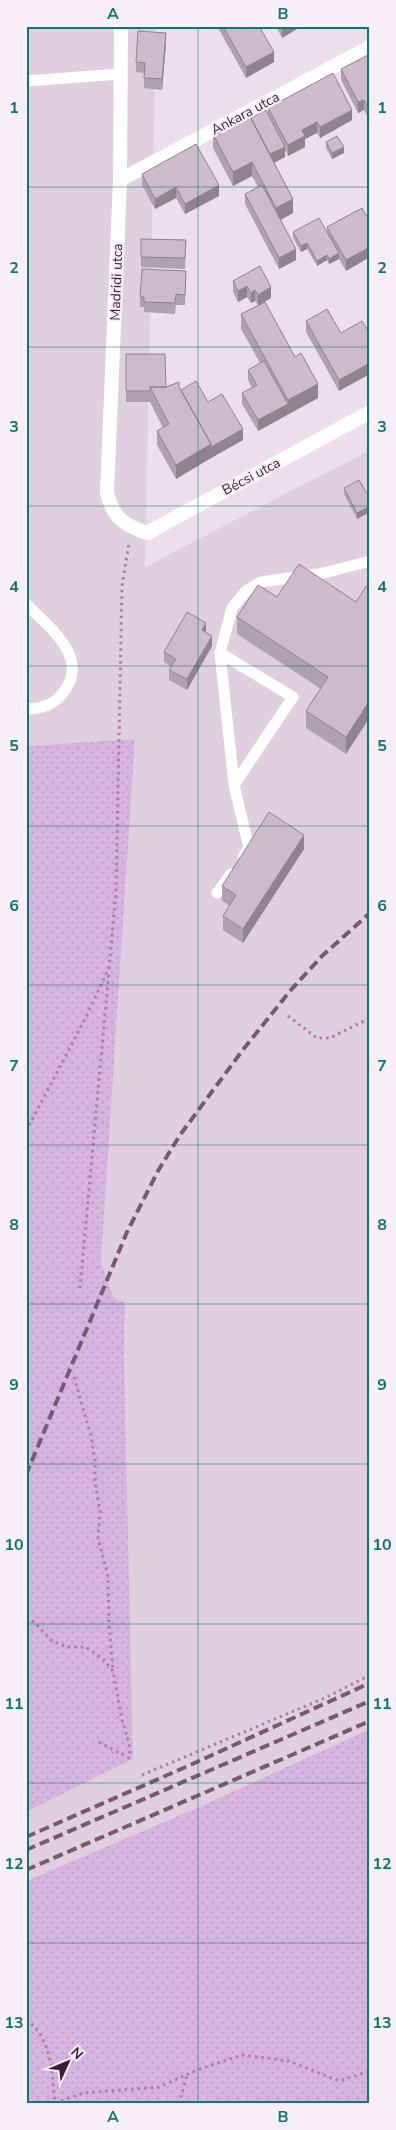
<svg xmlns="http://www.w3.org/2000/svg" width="396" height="2130" viewBox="0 0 396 2130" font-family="'Nunito Sans',sans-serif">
<defs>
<pattern id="green-dots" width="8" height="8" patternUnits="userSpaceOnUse" patternTransform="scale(1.25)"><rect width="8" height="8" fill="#d7b4e0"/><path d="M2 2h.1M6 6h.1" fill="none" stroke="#ba9ac1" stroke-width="1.8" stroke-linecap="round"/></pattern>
</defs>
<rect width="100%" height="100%" fill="#ecdfeb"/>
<path fill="#e0d0df" d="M26 26H156L145 567 370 450V1729L199 1807 26 1881V1812L133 1758 124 1349 125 1303 113 1298 101 1262 135 740 26 746Z"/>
<path fill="url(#green-dots)" d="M135 739 101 1262 113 1297 125 1303 124 1349 133 1759 26 1812V746Z
M370 1729V2104H26V1881L199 1807Z"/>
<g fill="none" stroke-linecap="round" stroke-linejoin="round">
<path stroke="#b37ba7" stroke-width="3" stroke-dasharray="2.5 4" stroke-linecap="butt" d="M288 1016 317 1038H330L370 1018
M26 1131 83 1023 109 968 116 892 122 586 129 543
M80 1288 109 971
M74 1377 91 1436 95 1460V1483L100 1511 98 1538 108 1576 109 1623 113 1671
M26 1618 34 1622 52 1641 67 1647H86L104 1660 113 1671 122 1720 130 1747 129 1758 97 1741
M142 1775 327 1697 370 1675
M26 2020C53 2038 52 2075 55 2103
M55 2103 83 2093 159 2087 197 2070 242 2055 289 2061 339 2081 370 2071
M179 2104 187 2075"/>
<path stroke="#fff" stroke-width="11" d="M26 81 120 74
M26 604C49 627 91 658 63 693 54 705 41 709 26 709
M220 653 293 697 234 785
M243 857 249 848 234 785 220 653 232 608 246 591 261 582 324 573 370 561
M217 893 231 874"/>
<path stroke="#fff" stroke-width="14" d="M121 26 120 180 107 493C113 517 123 525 147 533L370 412
M120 180 370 47"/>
<path stroke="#7a5871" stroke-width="4" stroke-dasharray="10 5" stroke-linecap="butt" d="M26 1475 127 1232 158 1171 180 1135 242 1051 290 991 322 956 370 913
M26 1837 188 1766 370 1683
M26 1850 370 1701
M26 1870 370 1721"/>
</g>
<path fill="#b0a1af" d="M217 26H243L244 29 274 62 246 78Z
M276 26H302L282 38Z
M166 44 162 90 144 88V73L136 72V62Z
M370 54 369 120 364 110 358 113 341 80V69Z
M268 108 352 120 320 138 317 133 305 139V147L288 156 285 149V157L274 163 293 213 281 220 296 260 279 269 245 204V194L258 187 252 176 233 186 213 148V134L251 118 268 115Z
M326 142 344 153 332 159 326 148Z
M142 174 219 196 185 214 176 198 155 209 142 185Z
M362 208 346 271 339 259 329 264 327 260 317 266 307 249 301 252 293 238V232H327V227Z
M141 239 186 240 185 269 141 267Z
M260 266 271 298 263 303 318 398 258 431 242 404V393L252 388 248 380V370L260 363 241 329V314L258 305 255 301 251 303 247 297 238 302 233 292V281Z
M186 282 185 305H176L175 314 144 312V307H140V297Z
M306 321 341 333 339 391 306 332Z
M126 354 166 387H179L181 390 208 402 243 440 211 458 176 479 157 445V431L163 428 150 402H126Z
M344 488 370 499V512L357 519 344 494Z
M277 597 356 602 346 754 306 728V711L321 689 237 634V617Z
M206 632 212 646 187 690 169 680V670L171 667 164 662V652Z
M304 849 243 943 223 930V916L230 906 222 901V886Z"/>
<path fill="#90838e" d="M283 26H302L282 38V27Z
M166 33V44L162 90V79Z
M274 52V62L246 78V67Z
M364 100V110L358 113V102Z
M370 108V119L369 120V109Z
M352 110V120L320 138V127Z
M317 122V133L305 139V147L288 156V145L302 130Z
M285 147V157L268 166V155Z
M344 147V153L332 159V153Z
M252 162V176L233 186V172Z
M219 185V196L185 214V204Z
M176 187V198L155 209V199Z
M293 199V213L276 222V208Z
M307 243V249L301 252V246Z
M370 247V257L346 271V260Z
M296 249V260L279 269V258Z
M339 253V259L329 264V259Z
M327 255V260L317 266V261Z
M247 286V297L238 302V291Z
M271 287V298L258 305V295Z
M255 290V301L251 303V293Z
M370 363V374L339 391V380Z
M318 384V398L258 431V420L288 404V400Z
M243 429V440L211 458 176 479V465L211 444Z
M370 506V512L357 519V513Z
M206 623V633L202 630Z
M212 636V646L187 690V679Z
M370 700V717L346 754V737Z
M304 835V849L243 943V929Z"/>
<path fill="#cdbbcb" stroke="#90838e" d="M223 26H243L244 29 250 26H259L274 52 246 67Z
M138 31 166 33 162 79 144 78 145 63 136 62Z
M370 54V108L369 109 364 100 358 102 341 69Z
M333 73 352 110 320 127 317 122 302 130 305 136 288 145 268 108Z
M266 110 285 147 270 154 251 118Z
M249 115 293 199 276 208 252 162 233 172 213 134Z
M337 136 344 147 332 153 326 142Z
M196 144 219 185 185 204 176 187 155 199 142 174Z
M262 185 296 249 279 258 245 194Z
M362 208 370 222V247L346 260 327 227Z
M319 218 339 253 329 259 327 255 317 261 307 243 301 246 293 232Z
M141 239 186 240 185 258 141 257Z
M260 266 271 287 258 295 255 290 251 293 247 286 238 291 233 281Z
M142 269 186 271 185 295 176 294 175 303 144 302V297H140Z
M265 302 295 357 301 353 318 384 288 400 241 314Z
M327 309 341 333 362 321 370 334V363L339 380 306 321Z
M126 354H165L166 387H150V391H126Z
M264 361 288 404 258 420 242 393 257 385 248 370Z
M196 381 208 402 222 394 243 429 211 447V444L181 390Z
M179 382V387L211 444 176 465 157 431 169 424 150 387H166Z
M359 480 370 499V506L357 513 344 488Z
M299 564 356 602 367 585 370 587V700L346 737 306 711 328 677 237 617 258 585 277 597Z
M187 612 206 623 202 630 212 636 187 679 169 670 176 659 164 652Z
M269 812 304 835 243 929 223 916 236 895 222 886Z"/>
<path fill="none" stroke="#0f766e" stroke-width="1" stroke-opacity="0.55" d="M198 26V2104M26 187H370M26 347H370M26 506H370M26 666H370M26 826H370M26 985H370M26 1145H370M26 1304H370M26 1464H370M26 1624H370M26 1783H370M26 1943H370"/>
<g text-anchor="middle" stroke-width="4.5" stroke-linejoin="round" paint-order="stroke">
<g font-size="14" fill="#3e1e35" stroke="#f8eff8">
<text transform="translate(245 113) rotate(-28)" y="5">Ankara utca</text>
<text transform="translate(116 282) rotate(-88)" y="5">Madridi utca</text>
<text transform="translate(251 476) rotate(-28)" y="5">Bécsi utca</text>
</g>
</g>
<rect width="396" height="2130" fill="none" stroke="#f8eff8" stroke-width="55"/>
<g transform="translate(68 2062) rotate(46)" stroke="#f8eff8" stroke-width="4" paint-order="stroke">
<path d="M0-4L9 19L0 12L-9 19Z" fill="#3e1e35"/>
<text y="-8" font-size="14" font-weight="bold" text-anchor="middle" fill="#3e1e35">N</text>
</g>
<rect x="28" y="28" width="340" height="2074" fill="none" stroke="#0f766e" stroke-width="2"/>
<g font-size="16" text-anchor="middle" font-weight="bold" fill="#0f766e">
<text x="113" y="19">A</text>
<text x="283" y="19">B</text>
<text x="14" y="113">1</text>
<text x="382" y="113">1</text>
<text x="14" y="273">2</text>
<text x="382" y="273">2</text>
<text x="14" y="432">3</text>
<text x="382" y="432">3</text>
<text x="14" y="592">4</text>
<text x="382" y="592">4</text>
<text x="14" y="751">5</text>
<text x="382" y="751">5</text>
<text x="14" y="911">6</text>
<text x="382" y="911">6</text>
<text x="14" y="1071">7</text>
<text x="382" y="1071">7</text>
<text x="14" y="1230">8</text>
<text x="382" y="1230">8</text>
<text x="14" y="1390">9</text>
<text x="382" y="1390">9</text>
<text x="14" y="1550">10</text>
<text x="382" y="1550">10</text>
<text x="14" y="1709">11</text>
<text x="382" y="1709">11</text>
<text x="14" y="1869">12</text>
<text x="382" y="1869">12</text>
<text x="14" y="2028">13</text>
<text x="382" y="2028">13</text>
<text x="113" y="2122">A</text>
<text x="283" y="2122">B</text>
</g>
</svg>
